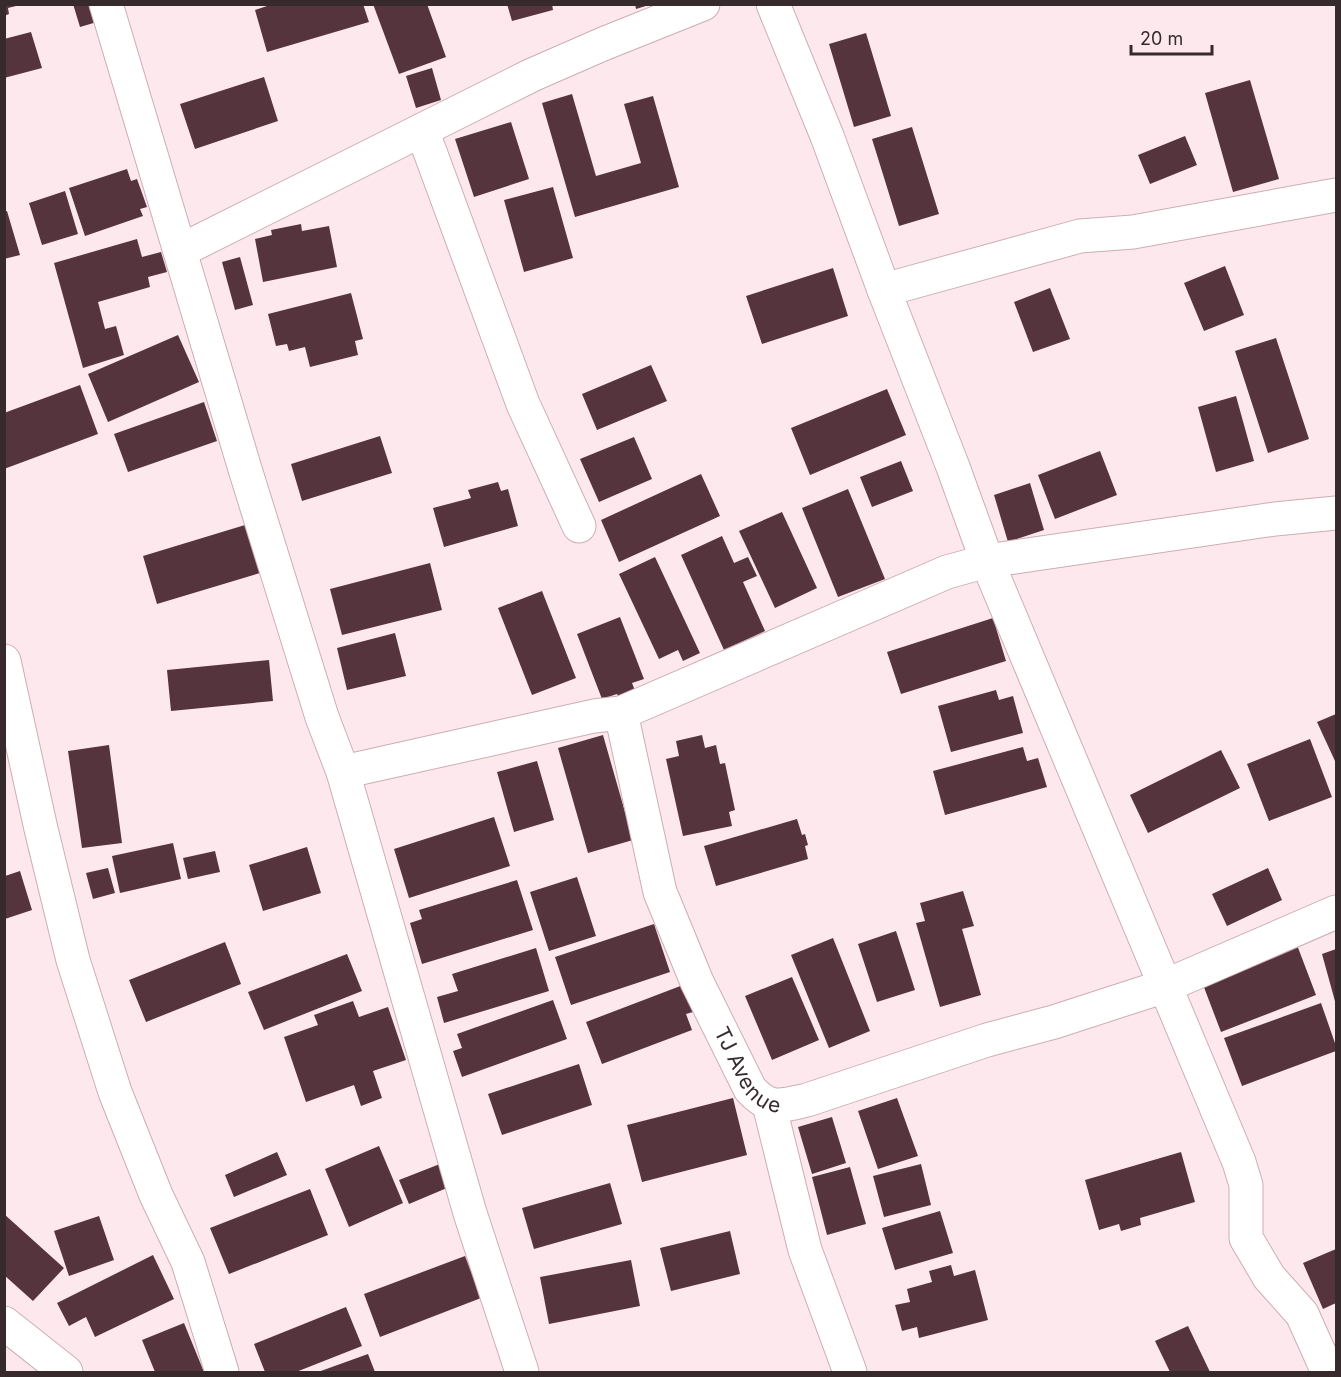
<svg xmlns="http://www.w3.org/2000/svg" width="1341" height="1377" viewBox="0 0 1341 1377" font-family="Inter,sans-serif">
<rect width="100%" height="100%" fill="#fde9ed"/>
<path fill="#56343d" d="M4 4H20V5L8 8 9 14 4 16Z
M73 4H92L97 22 80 27Z
M273 4H363L369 22 267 52 255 10Z
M373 4H427L446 57 399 74Z
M507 4H552L553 10 512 21Z
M635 4H649V5L636 9Z
M31 32 42 68 4 78V39Z
M866 33 891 116 854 127 829 44Z
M432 68 441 100 416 108 406 76Z
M264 77 278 121 195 149 180 104Z
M1250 80 1279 179 1233 192 1205 93Z
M572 94 596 176 641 163 624 104 653 96 679 187 575 217 542 103Z
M511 122 529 179 474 197 455 139Z
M912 127 939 214 899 226 872 139Z
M1185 136 1197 165 1150 184 1138 155Z
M127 169 131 181 137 179 147 207 140 209 143 216 85 236 69 188Z
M553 187 573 258 524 272 504 200Z
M65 191 78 234 42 245 29 203Z
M7 211 20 255 4 259V212Z
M301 224 302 231 329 226 337 267 263 282 255 239 272 235 271 230Z
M137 239 142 257 161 252 167 272 148 277 150 287 98 302 105 329 116 326 124 355 83 368 54 263Z
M240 257 253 305 235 310 222 262Z
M1225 266 1244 315 1204 331 1184 283Z
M833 268 848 316 762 344 746 296Z
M1050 288 1070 339 1033 352 1014 302Z
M351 293 363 339 355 341 358 355 310 367 305 347 289 351 287 344 276 346 268 314Z
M178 335 199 382 108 422 88 374Z
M1276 338 1309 439 1268 453 1235 351Z
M651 365 667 401 597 430 582 394Z
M80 385 98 434 4 469V413Z
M887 389 906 435 810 475 791 428Z
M1236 396 1254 461 1216 472 1198 407Z
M204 402 217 441 128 472 114 434Z
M380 436 392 473 302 501 291 464Z
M634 437 652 479 599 502 580 459Z
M1100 451 1117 495 1055 519 1038 475Z
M901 461 913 491 872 507 860 477Z
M701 474 720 516 619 562 601 520Z
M498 482 501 491 508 489 518 526 444 547 433 508 471 498 468 490Z
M1030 483 1044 530 1008 542 994 495Z
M848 489 885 579 838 597 802 508Z
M782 512 817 588 775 608 739 531Z
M245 525 260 573 157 604 143 556Z
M722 536 734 563 748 557 757 576 743 582 765 631 724 650 681 555Z
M655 557 700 653 683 661 678 650 659 659 619 574Z
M430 563 442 610 342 635 330 589Z
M542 591 576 678 532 695 498 608Z
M620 617 644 679 632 683 636 693 620 700 617 694 602 699 577 634Z
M993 618 1006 661 901 694 887 652Z
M395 633 406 676 347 690 337 648Z
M269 660 273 701 171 711 167 670Z
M996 690 999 700 1013 696 1023 733 951 752 938 706Z
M1336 714V760L1335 761 1317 722Z
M603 735 633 840 588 853 558 748Z
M702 735 705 748 716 745 720 764 725 763 735 810 729 812 732 826 683 836 666 759 679 756 676 741Z
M1310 739 1332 797 1269 821 1247 764Z
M109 745 122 843 82 848 68 751Z
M1023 747 1027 761 1038 758 1047 787 945 815 933 771Z
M1221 750 1240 788 1148 833 1130 795Z
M537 761 554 820 514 832 497 772Z
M494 817 510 866 409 898 394 849Z
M797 819 802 835 805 834 808 845 805 846 808 859 716 886 704 846Z
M173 843 181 879 120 893 112 856Z
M307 847 321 893 263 911 249 865Z
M215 851 220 872 188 879 183 858Z
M108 868 115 893 93 899 86 873Z
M1268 868 1282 900 1227 926 1212 894Z
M20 871 32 910 5 919V876Z
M577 877 596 936 549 951 530 892Z
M517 880 533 930 422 964 410 923 422 919 419 910Z
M963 891 974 926 962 929 981 995 940 1007 916 923 925 921 920 903Z
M654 924 670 972 571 1005 555 957Z
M896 931 915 990 877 1002 858 944Z
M833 938 870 1031 829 1048 791 955Z
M225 942 241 984 146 1022 129 980Z
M1297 945 1316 995 1221 1032 1202 982Z
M536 948 549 991 444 1023 437 997 458 991 452 974Z
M1336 949V1005L1322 954Z
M347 954 362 991 264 1030 248 992Z
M792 977 819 1040 772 1060 745 996Z
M683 985 693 1012 686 1014 692 1030 602 1064 586 1022Z
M553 1000 567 1039 462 1077 453 1051 462 1048 457 1034Z
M353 1001 359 1017 388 1007 406 1060 373 1071 382 1098 361 1106 354 1085 306 1102 284 1037 318 1025 314 1015Z
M1321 1003 1336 1046V1051L1242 1086 1224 1038Z
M579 1064 592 1105 502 1135 488 1094Z
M733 1098 747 1155 642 1182 627 1125Z
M897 1098 918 1156 878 1169 858 1111Z
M832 1117 846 1163 812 1174 798 1127Z
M379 1146 403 1203 349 1227 325 1169Z
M277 1152 287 1175 234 1197 225 1175Z
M1181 1152 1195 1202 1140 1218 1141 1225 1121 1231 1119 1224 1099 1230 1085 1180Z
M445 1162 454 1185 409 1204 399 1180Z
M921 1164 931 1205 884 1217 873 1176Z
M850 1167 866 1224 827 1235 812 1177Z
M610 1183 622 1224 534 1249 522 1208Z
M310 1189 328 1235 229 1274 210 1228Z
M940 1211 953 1253 895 1270 882 1228Z
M4 1214 64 1268 33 1301 4 1275Z
M99 1216 114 1260 69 1276 54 1231Z
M730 1231 740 1274 671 1291 660 1248Z
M1336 1249V1303L1323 1309 1303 1263Z
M153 1255 174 1299 95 1337 86 1317 69 1326 57 1303Z
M465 1256 481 1298 380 1337 364 1294Z
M631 1260 640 1306 549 1324 540 1277Z
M951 1265 954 1276 975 1270 988 1320 919 1338 917 1327 902 1331 895 1305 910 1302 907 1289 932 1282 929 1271Z
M346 1307 362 1346 296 1372H265L254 1344Z
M184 1323 204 1372H155L142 1340Z
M1188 1326 1210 1372H1170L1155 1341Z
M368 1354 375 1372H318Z"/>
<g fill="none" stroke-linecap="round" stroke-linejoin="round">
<defs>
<g id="minor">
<path d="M106 4 245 469 322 717 343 772 470 1213 522 1372"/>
<path d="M773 4 827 136 884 290 953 467 987 561 1239 1162 1246 1185V1238L1269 1277 1302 1314 1328 1372"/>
<path d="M422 130 523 404 579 526"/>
<path d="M180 251 532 75 603 44 703 4"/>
<path d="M884 290 1080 236 1133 232 1336 195"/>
<path d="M4 661 41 829 73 960 115 1092 156 1195 188 1262 222 1372"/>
<path id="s1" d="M621 713 660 892 697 982 750 1089C770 1111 780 1106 807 1100L987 1040 1054 1022 1165 986 1336 912"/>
<path d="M343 772 594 716 621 713 947 572 987 561 1275 519 1336 513"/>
<path d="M769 1104 805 1250 850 1372"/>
<path d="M4 1323 66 1372"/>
</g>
</defs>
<use href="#minor" stroke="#cdadb4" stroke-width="35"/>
<use href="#minor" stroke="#fff" stroke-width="33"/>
</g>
<g text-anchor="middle" stroke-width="6" stroke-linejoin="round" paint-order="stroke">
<g font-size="21" fill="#372a2d" stroke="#fde9ed">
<text dy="7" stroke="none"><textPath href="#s1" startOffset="384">TJ Avenue</textPath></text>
</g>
</g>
<rect width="1341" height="1377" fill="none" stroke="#372a2d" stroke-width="12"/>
<path d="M1131 45v9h81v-9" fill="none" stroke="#372a2d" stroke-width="3"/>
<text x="1140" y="45" font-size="18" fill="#372a2d" stroke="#fde9ed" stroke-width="4.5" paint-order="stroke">20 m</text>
</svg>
